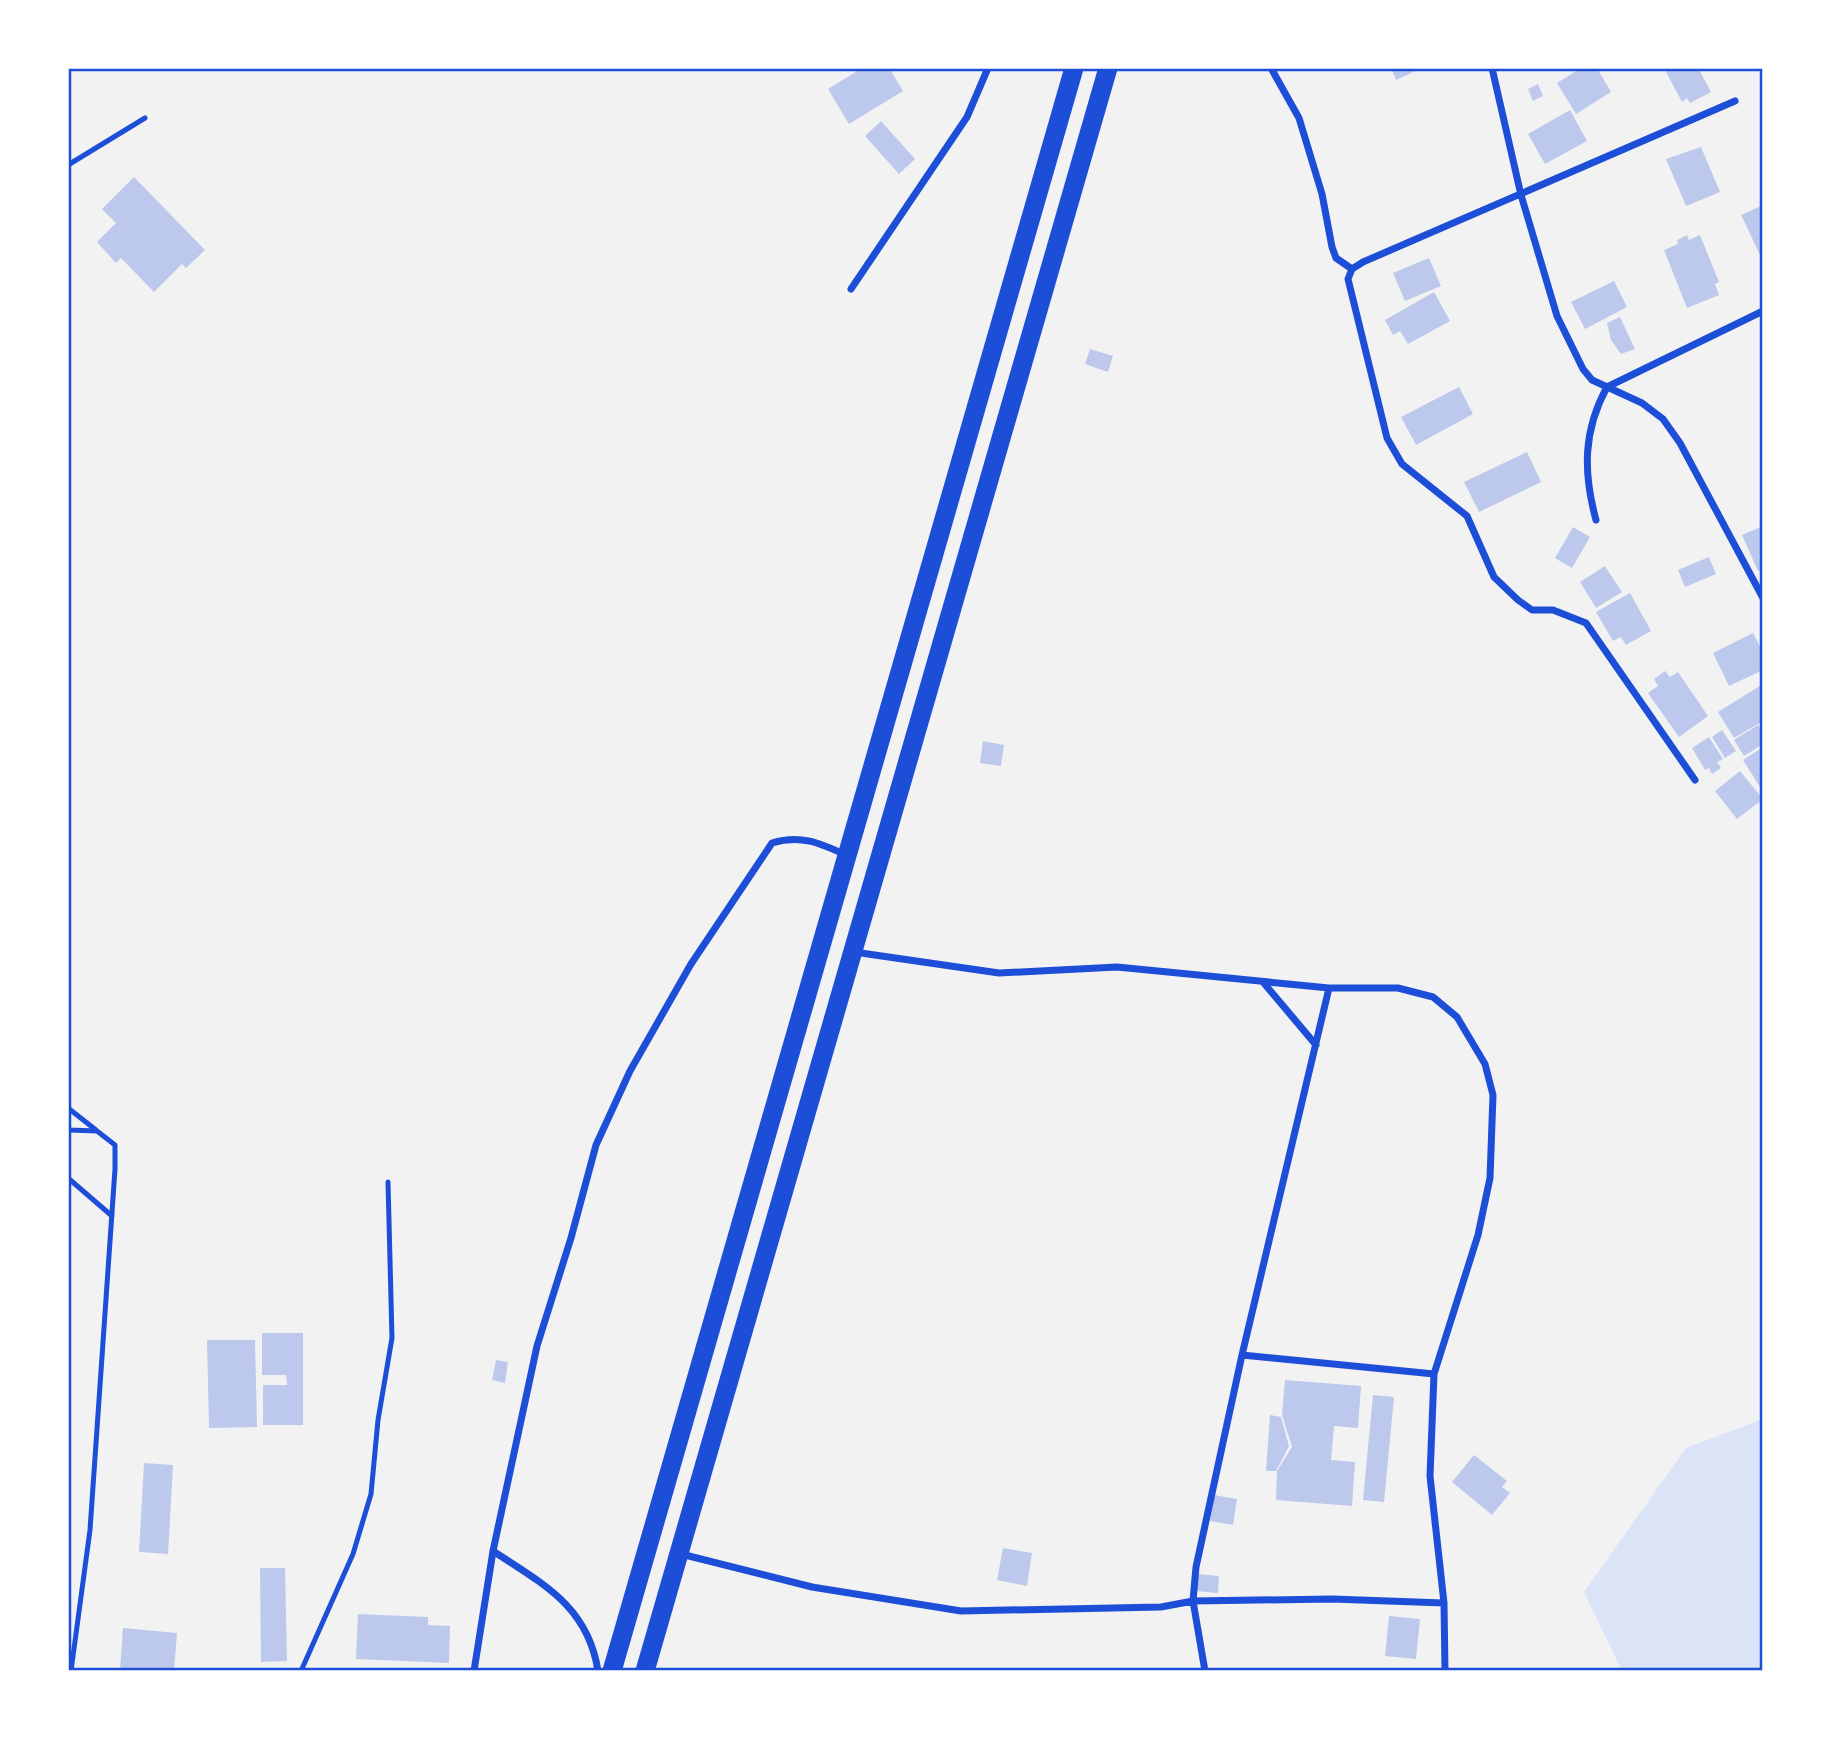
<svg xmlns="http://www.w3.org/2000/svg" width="1831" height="1739" viewBox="0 0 1831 1739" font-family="'Nunito Sans',sans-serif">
<rect width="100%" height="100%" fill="#f2f2f2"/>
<path fill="#dbe4f7" d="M1763 1419V1671H1622L1584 1592 1686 1448Z"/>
<path fill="#bdc9ec" d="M862 68H889L903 91 849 124 828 89Z
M1391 68H1422L1396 80Z
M1581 68H1597L1611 92 1576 114 1557 83Z
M1668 68H1698L1711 92 1690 103 1687 98 1682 102 1665 70Z
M1538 84 1543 96 1533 101 1528 89Z
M1570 110 1587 141 1545 164 1528 134Z
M881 121 915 159 899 174 865 136Z
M1701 147 1720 192 1686 206 1666 159Z
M134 177 205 250 186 268 182 264 154 292 121 258 116 263 97 242 116 223 102 209Z
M1763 205V261L1741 215Z
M1687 235 1689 240 1700 235 1719 282 1715 284 1719 295 1687 308 1664 250 1678 244 1677 240Z
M1429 258 1441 286 1405 301 1393 273Z
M1614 281 1627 307 1585 329 1571 302Z
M1434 292 1450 321 1408 344 1400 331 1393 335 1385 320Z
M1620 317 1635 349 1621 354 1611 340 1607 323Z
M1090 349 1113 356 1108 372 1085 364Z
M1459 387 1473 414 1416 445 1401 417Z
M1527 452 1541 482 1479 512 1464 482Z
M1763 526V569L1758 571 1742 535Z
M1573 527 1590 537 1572 568 1555 558Z
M1709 557 1716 574 1685 587 1678 570Z
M1605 566 1622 592 1596 608 1580 582Z
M1630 593 1651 631 1626 645 1621 637 1613 641 1596 612Z
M1753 633 1763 652V670L1729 686 1713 653Z
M1665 671 1670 677 1678 672 1708 716 1679 737 1648 693 1658 686 1654 679Z
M1763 684V721L1734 738 1718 712Z
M1758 725 1763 733V744L1744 756 1734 740Z
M1722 730 1736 751 1725 758 1712 737Z
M1709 737 1723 759 1717 762 1721 768 1712 774 1709 768 1705 770 1692 748Z
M983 741 1004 745 1001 766 980 763Z
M1763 747V785L1760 787 1743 760Z
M1740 771 1763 799 1737 819 1715 791Z
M262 1333H303V1425H263V1385H287L286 1375H262Z
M207 1340H255L257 1427 209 1428Z
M496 1360 508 1362 505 1383 492 1380Z
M1285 1380 1361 1386 1358 1428 1334 1426 1331 1460 1355 1462 1352 1506 1276 1500 1277 1471 1292 1447 1282 1415Z
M1373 1395 1394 1397 1384 1502 1363 1500Z
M1270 1415 1281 1417 1289 1446 1276 1471H1266Z
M1474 1455 1507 1481 1502 1487 1510 1493 1492 1515 1452 1482Z
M144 1463 173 1465 168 1554 139 1552Z
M1214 1495 1237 1499 1233 1525 1210 1521Z
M1003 1548 1032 1553 1027 1586 997 1580Z
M260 1568H285L287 1661 261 1662Z
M1197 1574 1219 1576 1218 1593 1196 1591Z
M358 1614 428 1617V1625L450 1626 449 1663 356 1659Z
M1389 1616 1420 1619 1416 1659 1385 1656Z
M123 1628 177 1633 174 1671 120 1670Z"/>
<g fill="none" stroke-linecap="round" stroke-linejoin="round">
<path stroke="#1d4ed8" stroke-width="5" d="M68 165 145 118
M68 1108 96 1130
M68 1130 97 1131 115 1145V1169L90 1530 71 1671
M68 1178 112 1216
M301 1671 353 1554 371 1494 378 1420 392 1338 388 1182"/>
<path stroke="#1d4ed8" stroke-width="7" d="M1271 68 1299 118 1322 194 1332 247 1336 258 1352 269
M1492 68 1521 195 1557 316 1583 369 1592 380 1642 403 1663 419 1680 443 1763 598
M851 289 967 117 988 68
M1596 520C1583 472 1583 431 1607 387L1763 311
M1695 780 1586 623 1553 610H1532L1518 600 1494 577 1467 516 1402 464 1387 438 1348 279 1352 269 1363 262 1735 101
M854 952 999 973 1117 967 1329 988H1398L1433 997 1457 1017 1485 1064 1493 1095 1490 1178 1478 1235 1434 1374 1430 1476 1444 1603 1445 1671
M1263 982 1316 1045
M1242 1355 1434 1374
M493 1551C543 1584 588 1606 598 1671
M681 1554 812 1587 961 1611 1161 1607 1193 1601 1332 1599 1444 1603
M474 1671 493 1551 537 1346 571 1238 596 1145 630 1071 691 964 772 843C800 834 820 843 846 855
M1205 1671 1193 1601 1196 1567 1242 1355 1329 988"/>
<path stroke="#1d4ed8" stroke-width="19" d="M612 1671 1074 68
M645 1671 1108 68"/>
</g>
<rect width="1831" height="1739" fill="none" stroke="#ffffff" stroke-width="140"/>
<rect x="70" y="70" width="1691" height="1599" fill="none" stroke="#1d4ed8" stroke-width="2.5"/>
</svg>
